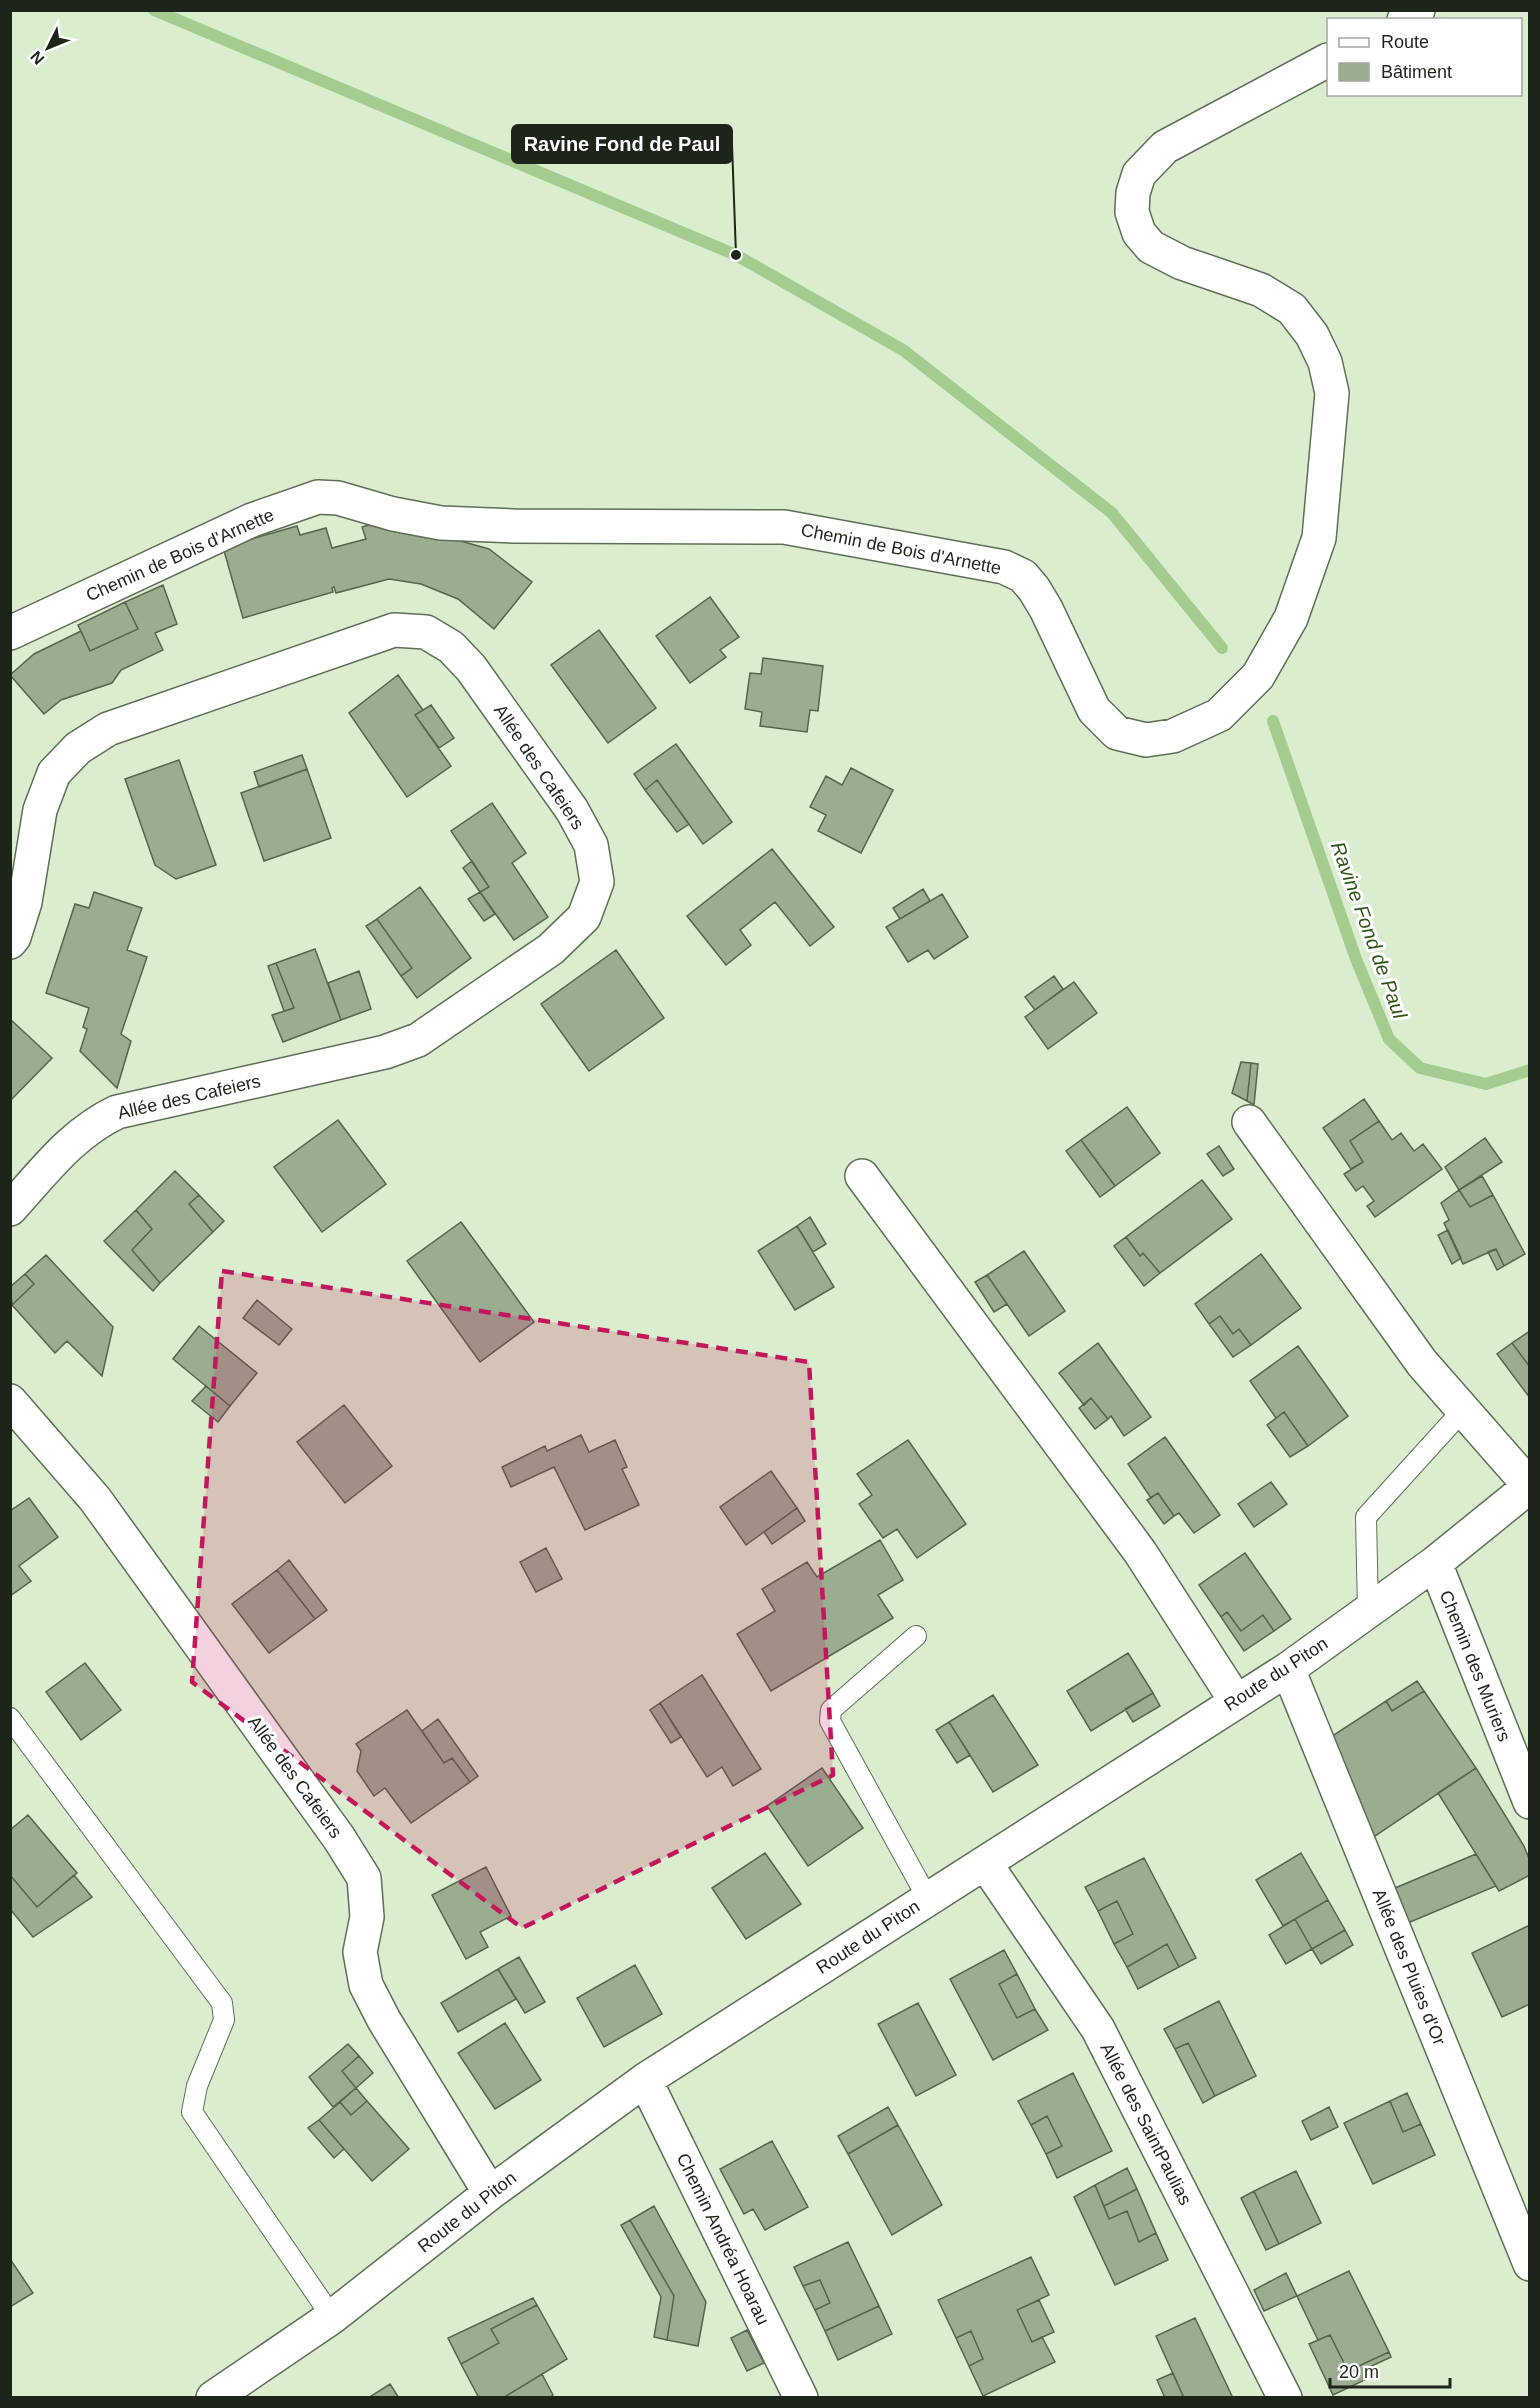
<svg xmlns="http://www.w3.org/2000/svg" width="1540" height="2408" viewBox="0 0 1540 2408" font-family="Arial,sans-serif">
<rect width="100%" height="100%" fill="#daeecf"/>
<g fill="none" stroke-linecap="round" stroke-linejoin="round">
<path stroke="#a4cc8f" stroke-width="12" d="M154 10 736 255 903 350 1112 513 1222 648
M1273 721 1356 959 1389 1039 1420 1068 1486 1084 1530 1070"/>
</g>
<path fill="#9aad91" stroke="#54654b" stroke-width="1.5" d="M386 520 489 549 532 582 494 629 458 599 421 584 389 579 336 593 334 587 332 588 333 592 243 618 223 547 297 526 300 535 326 528 332 548 366 539 362 527Z
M163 585 177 624 155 633 163 650 121 670 112 683 61 700 44 714 10 675 34 654 81 631 90 651 138 629 125 602Z
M710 597 739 637 720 650 726 657 690 683 656 636Z
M125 602 138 629 90 651 78 625Z
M599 630 656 708 608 743 551 665Z
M763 658 823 666 818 711 810 710 807 732 760 726 762 712 745 709 750 673 761 674Z
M398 675 423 710 415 715 451 766 407 797 349 713Z
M431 705 454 738 439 748 415 715Z
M676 744 732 822 703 844 657 780 645 790 634 774Z
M302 755 307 769 259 787 254 772Z
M179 760 216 865 176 879 155 865 125 779Z
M851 768 893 790 861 853 818 831 826 815 810 807 826 776 842 785Z
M307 769 331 838 264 861 241 793Z
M657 780 689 824 677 832 645 790Z
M492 803 526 853 512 863 548 917 514 940 480 892 489 887 451 831Z
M772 849 834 927 810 946 775 902 740 930 751 945 726 965 687 916Z
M472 861 489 887 480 892 463 868Z
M420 887 471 958 417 998 401 976 412 968 377 919Z
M923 889 930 901 900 919 893 908Z
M94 892 142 908 127 950 147 957 121 1034 131 1041 117 1088 80 1051 87 1029 83 1027 89 1008 46 993 75 904 89 908Z
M480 892 495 914 484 921 468 899Z
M942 894 968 937 934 959 928 950 908 962 886 927Z
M377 919 412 968 401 976 366 926Z
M315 949 341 1020 283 1042 272 1015 294 1008 276 963Z
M616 950 664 1018 589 1071 541 1004Z
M276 963 294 1008 284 1011 268 966Z
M359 971 371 1009 341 1020 328 983Z
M1054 976 1063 989 1035 1010 1025 997Z
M1074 982 1097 1013 1048 1049 1025 1017Z
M10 1019 52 1058 10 1101Z
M1241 1062 1251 1063 1247 1101 1232 1093Z
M1251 1063 1258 1064 1254 1105 1247 1101Z
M1364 1099 1379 1121 1350 1141 1363 1162 1351 1169 1323 1128Z
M1127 1107 1160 1153 1115 1186 1081 1140Z
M338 1120 386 1184 322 1232 274 1167Z
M1379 1121 1392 1140 1401 1133 1414 1151 1423 1144 1442 1169 1375 1217 1367 1206 1374 1201 1363 1186 1356 1191 1344 1174 1363 1162 1350 1141Z
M1485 1138 1502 1162 1459 1190 1445 1167Z
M1081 1140 1115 1186 1100 1197 1066 1151Z
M1219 1146 1234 1169 1223 1176 1207 1154Z
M175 1171 199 1195 189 1204 213 1232 160 1283 132 1250 152 1229 136 1210Z
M1482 1176 1493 1195 1470 1207 1459 1190Z
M1202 1180 1232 1219 1160 1273 1143 1253 1140 1256 1126 1237Z
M1459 1190 1470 1207 1493 1195 1525 1254 1504 1266 1496 1249 1463 1264 1444 1223 1449 1220 1441 1203Z
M199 1195 224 1221 213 1232 189 1204Z
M136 1210 152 1229 132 1250 160 1283 153 1291 104 1241Z
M810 1217 826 1244 813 1252 797 1226Z
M461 1222 534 1322 480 1362 407 1261Z
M797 1226 834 1287 795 1310 758 1251Z
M1448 1230 1461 1258 1452 1264 1438 1235Z
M1126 1237 1140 1256 1143 1253 1160 1273 1144 1286 1114 1246Z
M1496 1249 1504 1266 1497 1270 1488 1252Z
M1024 1251 1065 1311 1029 1336 987 1275Z
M1261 1254 1301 1308 1251 1345 1239 1329 1233 1334 1220 1316 1209 1324 1195 1304Z
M46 1255 113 1327 102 1376 67 1341 55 1353 12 1305 34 1284 25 1274Z
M25 1274 34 1284 12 1305 10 1287Z
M987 1275 1007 1304 994 1312 975 1282Z
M257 1300 292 1329 279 1345 243 1318Z
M1220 1316 1233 1334 1239 1329 1251 1345 1233 1357 1209 1324Z
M199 1326 257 1373 230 1406 173 1359Z
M1530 1331V1367L1512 1343Z
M1098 1343 1151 1417 1124 1436 1111 1416 1108 1419 1091 1398 1084 1405 1059 1373Z
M1512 1343 1530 1367V1398L1497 1354Z
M1298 1346 1348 1416 1308 1446 1284 1412 1276 1418 1250 1381Z
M206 1386 230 1406 218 1422 192 1401Z
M1091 1398 1108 1419 1095 1429 1079 1408Z
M344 1405 392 1466 345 1503 297 1442Z
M1284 1412 1308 1446 1290 1457 1267 1425Z
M581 1435 589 1452 615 1440 627 1467 622 1469 639 1505 585 1530 554 1467 511 1487 502 1467 545 1446 547 1451Z
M1165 1437 1220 1515 1194 1533 1179 1513 1174 1516 1158 1493 1151 1498 1128 1464Z
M908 1440 966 1524 917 1558 897 1529 883 1538 859 1504 872 1495 857 1474Z
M771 1471 797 1508 746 1545 720 1507Z
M1271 1482 1287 1504 1254 1527 1238 1504Z
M1158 1493 1174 1516 1164 1524 1147 1500Z
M29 1498 58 1537 19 1566 31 1581 10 1596V1511Z
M797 1508 805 1521 772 1544 764 1532Z
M880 1540 903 1580 878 1595 893 1618 771 1691 737 1634 775 1611 762 1589 807 1562 817 1577Z
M546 1548 562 1579 536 1592 520 1562Z
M1245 1553 1291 1619 1274 1631 1263 1615 1241 1631 1227 1612 1221 1617 1199 1585Z
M289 1560 327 1610 315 1619 277 1570Z
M277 1570 315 1619 269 1653 232 1604Z
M1227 1612 1241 1631 1263 1615 1274 1631 1244 1651 1221 1617Z
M1128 1653 1153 1693 1091 1731 1067 1691Z
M85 1663 121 1710 81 1740 46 1692Z
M702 1675 761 1769 733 1786 722 1767 707 1777 660 1703Z
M1417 1681 1424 1691 1392 1711 1386 1701Z
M1424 1691 1476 1768 1366 1842 1323 1742 1386 1701 1392 1711Z
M1153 1693 1160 1706 1133 1722 1125 1709Z
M993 1695 1038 1765 993 1792 949 1722Z
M660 1703 681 1737 671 1743 650 1710Z
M407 1710 444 1763 452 1758 470 1782 411 1823 385 1788 374 1796 357 1771 361 1751 356 1744Z
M438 1719 478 1776 470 1782 452 1758 444 1763 422 1731Z
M949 1722 970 1755 957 1763 936 1730Z
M822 1768 863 1828 808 1866 767 1806Z
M1476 1768 1524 1846 1530 1861V1875L1499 1891 1438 1793Z
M28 1815 77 1873 37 1907 10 1875V1830Z
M765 1853 801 1904 746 1939 712 1888Z
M1301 1853 1328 1900 1283 1926 1256 1880Z
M1476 1854 1496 1886 1403 1925 1388 1891Z
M1144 1858 1196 1958 1179 1967 1167 1944 1127 1967 1114 1944 1133 1934 1117 1901 1098 1911 1085 1887Z
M486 1867 511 1916 480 1932 488 1947 466 1959 432 1895Z
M10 1875 37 1907 74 1875 92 1897 33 1937 10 1909Z
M1328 1900 1345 1930 1312 1949 1295 1919Z
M1117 1901 1133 1934 1114 1944 1098 1911Z
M1295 1919 1312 1949 1286 1964 1269 1935Z
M1530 1925V2004L1502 2017 1472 1953Z
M1345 1930 1353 1945 1321 1964 1312 1949Z
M1167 1944 1179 1967 1138 1989 1127 1967Z
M1004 1950 1017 1974 999 1984 1017 2018 1035 2009 1048 2030 993 2060 950 1979Z
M519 1957 545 2002 525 2013 498 1969Z
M635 1965 662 2014 604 2047 577 1998Z
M498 1969 516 1999 458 2032 441 2003Z
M1017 1974 1035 2009 1017 2018 999 1984Z
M1219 2001 1256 2076 1215 2096 1188 2043 1175 2049 1164 2029Z
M918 2003 956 2075 916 2096 878 2024Z
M505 2023 541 2080 495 2109 458 2053Z
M1188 2043 1215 2096 1203 2103 1175 2049Z
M348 2044 359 2056 342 2071 356 2088 333 2107 309 2077Z
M359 2056 373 2073 356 2088 342 2071Z
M1073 2073 1112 2151 1057 2178 1046 2154 1062 2146 1047 2116 1031 2125 1018 2101Z
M356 2088 367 2101 351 2115 340 2102Z
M1407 2093 1421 2124 1403 2132 1390 2101Z
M367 2101 409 2149 372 2181 319 2120 340 2102 351 2115Z
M1390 2101 1403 2132 1421 2124 1435 2155 1373 2184 1344 2123Z
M888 2107 898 2125 848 2154 838 2136Z
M1329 2107 1338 2127 1311 2140 1302 2121Z
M1047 2116 1062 2146 1046 2154 1031 2125Z
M319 2120 344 2149 334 2158 308 2128Z
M898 2125 942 2205 892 2235 848 2154Z
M772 2141 808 2207 765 2230 753 2209 744 2214 720 2169Z
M1127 2168 1137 2189 1104 2206 1095 2185Z
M1296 2171 1321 2223 1279 2244 1254 2191Z
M1095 2185 1109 2219 1127 2211 1139 2242 1156 2233 1168 2260 1115 2285 1074 2197Z
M1137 2189 1156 2233 1139 2242 1127 2211 1109 2219 1104 2206Z
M1254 2191 1279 2244 1266 2250 1241 2198Z
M654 2206 706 2302 698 2346 667 2340 674 2296 630 2220Z
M630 2220 674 2296 667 2340 654 2337 661 2297 621 2225Z
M848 2242 879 2306 825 2331 815 2310 830 2303 820 2280 803 2286 794 2267Z
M1031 2257 1049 2295 1017 2310 1032 2342 1042 2337 1055 2362 983 2396 969 2366 983 2359 971 2331 956 2338 938 2300Z
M10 2259 33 2293 10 2307Z
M1349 2271 1389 2352 1348 2371 1330 2335 1318 2340 1297 2296Z
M1286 2273 1297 2296 1264 2311 1254 2290Z
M820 2280 830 2303 815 2310 803 2286Z
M533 2298 537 2305 491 2329 499 2343 461 2364 448 2338Z
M1039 2300 1054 2332 1032 2342 1017 2310Z
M537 2305 567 2359 503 2398H479L461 2364 499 2343 491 2329Z
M879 2306 892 2334 838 2360 825 2331Z
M1195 2318 1232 2396 1229 2398H1184L1156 2336Z
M747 2330 764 2363 747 2371 731 2338Z
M971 2331 983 2359 969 2366 956 2338Z
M1330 2335 1348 2371 1389 2352 1391 2357 1365 2369 1369 2378 1333 2395 1309 2344Z
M1173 2373 1184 2398H1165L1157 2380Z
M542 2374 553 2395 549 2398H503Z
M390 2384 399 2398H368Z"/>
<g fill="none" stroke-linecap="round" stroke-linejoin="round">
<defs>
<path id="lane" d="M1368 1611 1366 1517 1463 1410
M916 1636 831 1710 830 1721 928 1899
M10 1718 222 2003 224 2020 197 2086 192 2112 332 2317"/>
<path id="street" d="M1404 20 1418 10
M10 633 252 520 318 497 338 498 393 514 441 523 514 526 784 527 1004 567 1023 576 1034 589 1046 609 1094 710 1117 733 1146 740 1173 736 1219 715 1258 676 1291 618 1319 538 1332 393 1325 362 1312 335 1292 309 1261 290 1182 263 1151 247 1139 233 1132 212 1133 193 1139 174 1165 147 1328 60
M10 942 14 937 25 902 40 810 54 773 78 748 108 729 394 630 426 632 451 647 471 668 572 810 591 845 597 882 584 917 551 949 418 1040 385 1052 117 1112C71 1134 44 1172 10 1209
M1249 1122 1422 1363 1530 1486
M862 1176 1140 1552 1236 1701
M10 1401 95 1499 339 1838 364 1878 367 1917 360 1952 366 1985 384 2020 490 2193
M1435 1563 1530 1802
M1288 1669 1530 2264
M985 1863 1098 2029 1285 2398
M645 2080 801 2398
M213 2398 332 2317 490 2193 645 2080 1288 1669 1435 1563 1530 1486"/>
</defs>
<use href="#lane" stroke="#5d6f54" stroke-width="22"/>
<use href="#street" stroke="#5d6f54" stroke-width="36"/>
<use href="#lane" stroke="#fff" stroke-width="20"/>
<use href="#street" stroke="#fff" stroke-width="33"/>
</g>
<path fill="#c2185b" fill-opacity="0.2" stroke="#c2185b" stroke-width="4.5" stroke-dasharray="12 8" stroke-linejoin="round" d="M222 1271 809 1362 833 1775 522 1928 192 1682Z"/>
<g text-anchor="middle" stroke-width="6" stroke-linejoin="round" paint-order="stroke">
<g font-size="18" fill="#1d2419" stroke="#fff">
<text transform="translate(901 549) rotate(11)" y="6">Chemin de Bois d'Arnette</text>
<text transform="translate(180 555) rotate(-24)" y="6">Chemin de Bois d'Arnette</text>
<text transform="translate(539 767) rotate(56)" y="6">Allée des Cafeiers</text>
<text transform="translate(189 1097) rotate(-13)" y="6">Allée des Cafeiers</text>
<text transform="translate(1475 1666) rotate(68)" y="6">Chemin des Muriers</text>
<text transform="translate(1276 1674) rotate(-33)" y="6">Route du Piton</text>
<text transform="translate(295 1777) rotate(54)" y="6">Allée des Cafeiers</text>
<text transform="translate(868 1937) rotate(-33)" y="6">Route du Piton</text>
<text transform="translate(1409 1967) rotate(68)" y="6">Allée des Pluies d'Or</text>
<text transform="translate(1146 2124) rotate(63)" y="6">Allée des SaintPaulias</text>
<text transform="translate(467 2212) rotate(-38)" y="6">Route du Piton</text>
<text transform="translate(723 2239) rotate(64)" y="6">Chemin Andréa Hoarau</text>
</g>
<g font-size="20" font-style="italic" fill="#305517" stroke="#fff">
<text transform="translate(1369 930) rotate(70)" y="7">Ravine Fond de Paul</text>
</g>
</g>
<path fill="none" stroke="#1d2419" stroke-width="2" d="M736 255L732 144"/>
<circle fill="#1d2419" stroke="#fff" stroke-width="2" cx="736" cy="255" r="6"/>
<rect fill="#1d2419" stroke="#1d2419" stroke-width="2" x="512" y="125" width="220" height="38" rx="6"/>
<g font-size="20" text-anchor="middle" font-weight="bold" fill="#fff">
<text x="622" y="151">Ravine Fond de Paul</text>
</g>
<rect width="1540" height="2408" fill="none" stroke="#1d2419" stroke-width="24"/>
<rect x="1327" y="18" width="195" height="78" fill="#ffffff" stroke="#a5a7a3" stroke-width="1.5"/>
<rect x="1339" y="38" width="30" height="9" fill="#ffffff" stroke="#a5a7a3" stroke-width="1.5"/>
<text x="1381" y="48" font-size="18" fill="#1d2419">Route</text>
<rect x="1339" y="63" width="30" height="18" fill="#9aad91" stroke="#a5a7a3" stroke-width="1.5"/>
<text x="1381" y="78" font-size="18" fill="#1d2419">Bâtiment</text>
<g transform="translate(48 48) rotate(227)" stroke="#ffffff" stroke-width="4.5" paint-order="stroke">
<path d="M0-4.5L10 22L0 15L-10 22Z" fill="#1d2419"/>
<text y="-9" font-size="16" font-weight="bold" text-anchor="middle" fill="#1d2419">N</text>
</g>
<path d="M1330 2378v9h120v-9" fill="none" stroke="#1d2419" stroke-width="3"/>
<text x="1339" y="2378" font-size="18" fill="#1d2419" stroke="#ffffff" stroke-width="4.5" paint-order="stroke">20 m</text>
</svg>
